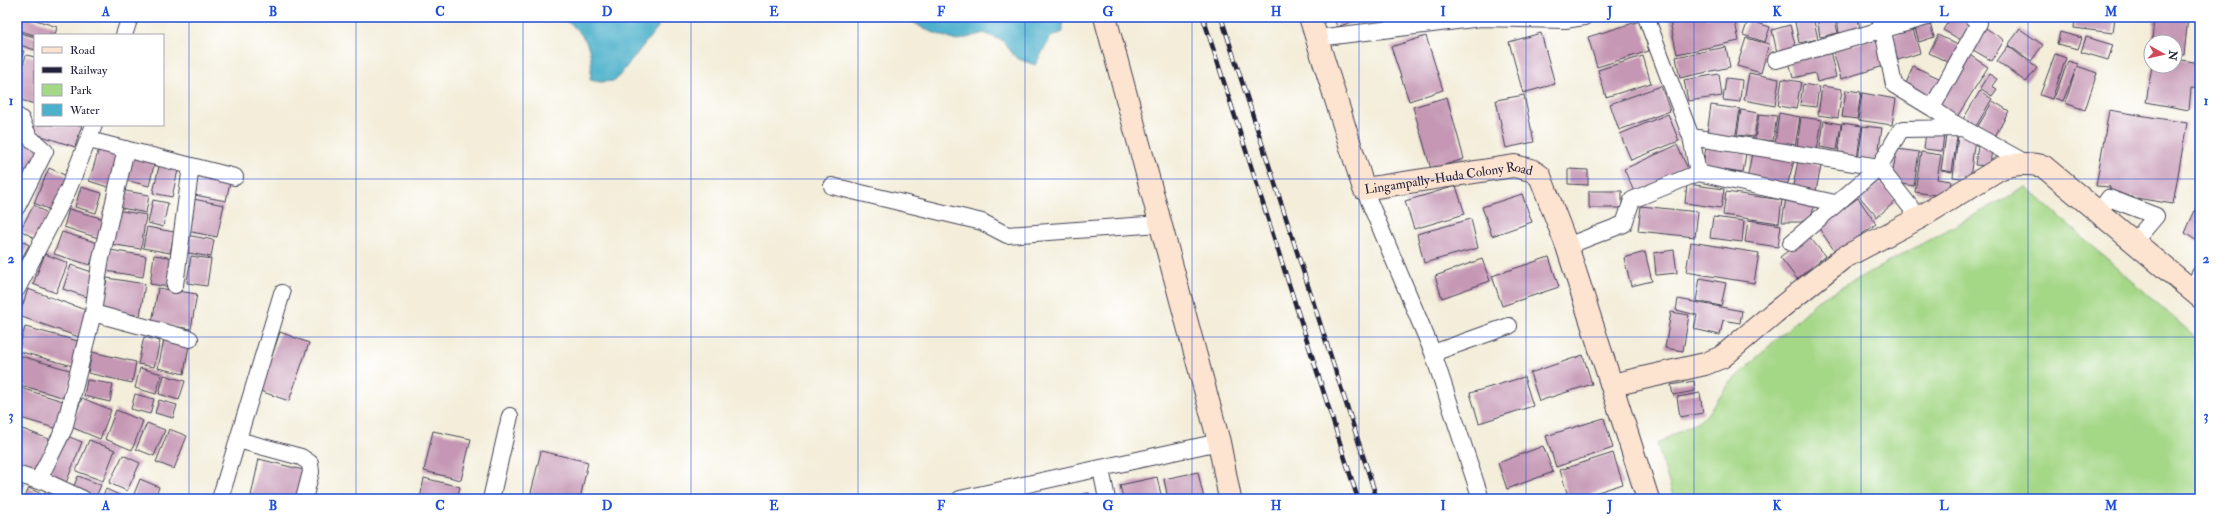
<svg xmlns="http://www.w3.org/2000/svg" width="2217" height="516" viewBox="0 0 2217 516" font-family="'IM FELL Double Pica',serif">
<rect width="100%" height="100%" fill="#fff"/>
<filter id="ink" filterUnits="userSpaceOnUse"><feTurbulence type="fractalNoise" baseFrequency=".025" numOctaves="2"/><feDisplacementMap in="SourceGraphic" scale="8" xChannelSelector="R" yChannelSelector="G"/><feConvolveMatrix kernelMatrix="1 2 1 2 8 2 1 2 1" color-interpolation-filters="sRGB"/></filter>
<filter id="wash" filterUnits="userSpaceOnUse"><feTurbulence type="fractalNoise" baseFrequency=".012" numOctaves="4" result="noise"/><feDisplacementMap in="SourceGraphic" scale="16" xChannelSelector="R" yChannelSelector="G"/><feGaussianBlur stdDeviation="0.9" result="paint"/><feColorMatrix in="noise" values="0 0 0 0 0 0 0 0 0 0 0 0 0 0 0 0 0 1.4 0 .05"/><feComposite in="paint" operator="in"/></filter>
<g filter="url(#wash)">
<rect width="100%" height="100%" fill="#f3edd9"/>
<path fill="#a4d786" stroke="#637c60" d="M2026 187 2200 341V499H1674L1657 444 1705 417 1731 382 1817 301Z"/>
<path fill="#4bb0ca" stroke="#366982" d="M560 17H659L658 27 615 81 600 82 590 80C595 50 586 33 560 17Z
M905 17H1063V32L1051 37 1035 65 1016 58 1003 41 984 33 956 41 924 29Z"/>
<g id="blocks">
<path fill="#c597b4" d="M17 17H27L57 27 55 35H34L17 30Z
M1334 17H1366L1337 27Z
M1669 17H1734L1739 41 1677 54Z
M1794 17H1813L1818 39 1799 43Z
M1817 17H1834L1838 33 1820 37Z
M1837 17H1858L1860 30 1839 33Z
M1951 17H1957L1974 26 1965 42 1943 30Z
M2075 17H2115L2113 33 2074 28Z
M2154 17H2188L2184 55 2175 54V42H2152Z
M1748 20 1770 27 1765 42 1743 35Z
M1929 20 1934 37 1919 42 1914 25Z
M1640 21 1649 51 1597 67 1588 37Z
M1790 25 1797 52 1778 57 1772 30Z
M1981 25 2004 40 1992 61 1968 47Z
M1913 29 1920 53 1898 60 1890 35Z
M2020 29 2043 45 2031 61 2008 45Z
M17 32 35 37V50L17 44Z
M2060 32 2082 38 2078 49 2057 44Z
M1541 33 1555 84 1523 93 1509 42Z
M1938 35 1962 47 1954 65 1929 53Z
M1426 36 1443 90 1409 101 1391 47Z
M2086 37 2113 45 2108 60 2081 52Z
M1746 38 1769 44 1761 73 1737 66Z
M1876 38 1884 66 1841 79 1833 50Z
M2008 46 2037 68 2026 82 1997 61Z
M1726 47 1730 67 1680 78 1676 57Z
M17 49 24 51 17 73Z
M1830 51 1836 77 1817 82 1815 73 1793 78 1789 61Z
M1968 54 1988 67 1955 120 1935 107Z
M2055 54 2066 58 2052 99 2040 95Z
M26 55 35 57V104L17 99V85Z
M1643 56 1651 83 1606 97 1598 70Z
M2175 59 2200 63V89L2191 88 2189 110 2146 102 2152 66H2175Z
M2068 61 2078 64 2063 101 2054 98Z
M1913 66 1943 80 1934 99 1905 86Z
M2077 66 2097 73 2085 110 2065 103Z
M1749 73 1779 79 1775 106 1744 100Z
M1719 74 1722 96 1688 101 1684 80Z
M1989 74 1997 79 1992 86 1997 89 1992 96 1980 88Z
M1726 78 1742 80 1740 102 1723 100Z
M1782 79 1801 82 1796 109 1778 106Z
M1803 84 1819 87 1816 107 1800 105Z
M1661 86 1670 111 1619 130 1610 104Z
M1822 86 1842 89 1838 118 1818 115Z
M1846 90 1861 92 1857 119 1842 117Z
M1980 91 1992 99 1975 128 1962 121Z
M1862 93 1896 99 1892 125 1858 120Z
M1524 95 1534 142 1506 148 1496 100Z
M1447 97 1464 159 1431 169 1413 107Z
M1993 101 2009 111 1994 138 1977 128Z
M1711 105 1740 109 1735 139 1707 134Z
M1741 110 1758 113 1754 137 1737 135Z
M2109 110 2187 123 2173 204 2130 197V201L2109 193 2110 187 2096 186Z
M1779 113 1800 117 1795 147 1775 144Z
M1668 114 1679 141 1631 160 1620 134Z
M1759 114 1777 116 1773 141 1755 139Z
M1801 117 1822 120 1817 151 1797 147Z
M1824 121 1841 124 1837 150 1820 147Z
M1842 123 1862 126 1857 158 1838 155Z
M35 125H82L75 147 33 133Z
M1863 126 1882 128 1877 161 1858 158Z
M1926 132 1944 134 1942 151 1924 149Z
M1946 135 1957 137 1952 172 1941 170Z
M1958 135 1975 138 1970 179 1953 177Z
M20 138 41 150 25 177 17 172V143Z
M1677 145 1688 169 1635 194 1624 169Z
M100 146 122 153 111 188 89 181Z
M1978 146 1992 148 1990 166 1975 165Z
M1706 147 1746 153 1743 173 1703 167Z
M1897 149 1919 152 1914 186 1891 182Z
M1921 152 1941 155 1937 179 1951 181 1948 197 1915 192Z
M1752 153 1794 161 1787 186 1747 180Z
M131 155 155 161 149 186 125 180Z
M1798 161 1821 166 1815 195 1792 190Z
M159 166 178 170 172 197 153 193Z
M49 168 69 177 55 212 34 203Z
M1568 169 1588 170V185L1568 184Z
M17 174 23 178 17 189Z
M198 176 230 182 226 201 195 195Z
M1877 179 1896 201 1877 217 1858 195Z
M1687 184 1724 189 1721 208 1685 203Z
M1456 186 1465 214 1414 229 1405 201Z
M81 187 102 193 96 213 75 207Z
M120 190 149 195 146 213 117 207Z
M1589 191H1622V208H1589Z
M1726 192 1782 200 1779 223 1723 215Z
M1522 194 1532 222 1492 236 1482 207Z
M1786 198 1816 203 1808 222H1782Z
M1858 198 1876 224 1836 253 1818 227Z
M193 199 224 205 217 237 187 231Z
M2200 199V243L2185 233Z
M153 200 168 203 163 227 148 223Z
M34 205 49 214 36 239 20 230Z
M1641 206 1698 212 1695 237 1638 231Z
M69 209 104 219 98 238 64 227Z
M116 210 146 215 141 249 110 244Z
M1713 217 1744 221 1742 242 1710 238Z
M1471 219 1478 248 1424 263 1417 234Z
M1748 220 1781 225 1778 247 1745 242Z
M147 227 174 232 170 253 143 248Z
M62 232 98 243 90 265 54 254Z
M186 235 214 240 211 257 183 252Z
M1808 235 1825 256 1797 279 1780 257Z
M17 238 29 245 17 267Z
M1691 242 1759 253 1754 283 1686 272Z
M110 250 146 256 143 277 106 271Z
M1674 250 1677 273 1656 275 1654 253Z
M1645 252 1652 281 1631 286 1624 258Z
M45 254 68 263 56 293 33 284Z
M154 255 174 258 170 287 150 284Z
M191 256 211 259 207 286 187 283Z
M1549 257 1559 287 1502 306 1492 276Z
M1482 259 1490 281 1442 298 1435 276Z
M71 265 95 273 87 297 63 289Z
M107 278 145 284 140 316 101 309Z
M1700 278 1726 283 1721 306 1696 301Z
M158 288 197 294 191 329 152 323Z
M28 289 88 311 79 337 19 316Z
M1678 299 1742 311 1740 323 1723 320 1720 335 1694 329 1697 315 1676 310Z
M1671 312 1689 315 1683 351 1665 348Z
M25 327 82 342 76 367 18 351Z
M280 332 309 343 289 401 260 391Z
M144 337 160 341 154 367 138 364Z
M164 340 189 345 184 374 158 368Z
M92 352 136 362 132 383 88 373Z
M17 355 73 371 65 398 17 384Z
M1583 355 1592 384 1539 401 1530 373Z
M140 368 162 374 156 394 135 388Z
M164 375 185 381 179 400 159 394Z
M1524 377 1533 406 1479 423 1470 393Z
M87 380 113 384 110 402 84 396Z
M1694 381 1695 391 1673 395 1671 385Z
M17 387 66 402 58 429 17 417Z
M1700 393 1703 413 1680 417 1677 397Z
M135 394 154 399 150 414 131 409Z
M82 398 111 410 100 439 71 427Z
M159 400 177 405 173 418 155 413Z
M116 410 143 421 132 450 105 439Z
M1604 418 1613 448 1556 467 1546 436Z
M147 423 165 430 154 456 136 449Z
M17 427 49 439 36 475 17 468Z
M169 429 187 436 174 469 156 462Z
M433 431 471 439 461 480 424 471Z
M65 435 82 442 66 483 49 476Z
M89 440 115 450 103 481 76 471Z
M1543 446 1553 472 1507 489 1498 463Z
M541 451 588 462 580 499 530 497Z
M1613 453 1623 484 1576 499H1569L1560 470Z
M123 455 140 463 127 491 109 483Z
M259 459 303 470 296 499H264L251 496Z
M1198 472 1204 499H1168L1164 479Z
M78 476 101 485 95 499H87L71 493Z
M1157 477 1162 499H1123L1120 485Z
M424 478 460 487 457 499H420Z
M140 479 159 487 155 499H132Z
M17 484 23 487 18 499H17Z
M49 485 77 499H42Z
M29 488 41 494 39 499H24Z
M106 489 128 499H101Z
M1089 493 1091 499H1065V498Z"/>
</g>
</g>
<g filter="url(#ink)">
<use href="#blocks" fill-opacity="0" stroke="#414053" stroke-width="1"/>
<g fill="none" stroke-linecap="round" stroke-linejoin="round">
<defs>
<path id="street" d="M1880 17 1894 85 1932 108
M1972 17 1979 23 1932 108 1952 122 2026 163
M124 35 130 17
M1317 38 1481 18 1565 20 1584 17
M1776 60 1927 17
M17 116 21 119 29 137 45 151 17 207
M1691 137 1879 167 1919 218
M89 140 235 177
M1698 173 1835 203
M832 186 982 222 1007 235 1160 224
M1364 189 1433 353 1481 499
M2099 212 2109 198 2156 216 2134 242
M1791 243 1879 167 1900 131 1904 129 1963 128
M1567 246 1624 224 1632 200 1698 173 1691 137 1646 17
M175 285 191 166
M17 289 68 190 94 125
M2192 290 2200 274
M93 313 190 339
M1433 353 1509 326
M238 440 301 457 310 463 311 472 304 499
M1101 469 1107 499
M17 474 38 481 64 429 93 313 100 263 126 149
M40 479 83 499
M220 499 282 293
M491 499 510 416
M960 499 1219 442"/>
<g id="secondary">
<path d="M1105 17 1219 442 1230 499"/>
<path id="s1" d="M1310 17 1364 189 1514 166 1531 170 1540 176 1567 246 1648 499"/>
<path d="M1612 385 1705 364 1722 357 1774 313 1843 258 1919 218 1999 169C2015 163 2027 163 2043 166L2200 297"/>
</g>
</defs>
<use href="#street" stroke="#414053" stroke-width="18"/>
<use href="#secondary" stroke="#414053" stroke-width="24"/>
<use href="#street" stroke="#fff" stroke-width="16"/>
<use href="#secondary" stroke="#fde4d1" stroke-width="22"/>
<defs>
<path id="rail" d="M1203 17 1358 499
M1221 17 1377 499"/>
</defs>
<use href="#rail" stroke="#22223b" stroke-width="4.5"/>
<use href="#rail" stroke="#fff" stroke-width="3" stroke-dasharray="9" stroke-linecap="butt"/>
</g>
</g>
<path fill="none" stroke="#1d4ed8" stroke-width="1" stroke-opacity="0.55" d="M189 17V499M356 17V499M523 17V499M691 17V499M858 17V499M1025 17V499M1192 17V499M1359 17V499M1526 17V499M1694 17V499M1861 17V499M2028 17V499M17 179H2200M17 337H2200"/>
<g text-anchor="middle" stroke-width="3" stroke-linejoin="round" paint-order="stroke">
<g font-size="13" fill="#22223b" stroke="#fff">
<text dy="5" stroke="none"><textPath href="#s1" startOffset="266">Lingampally-Huda Colony Road</textPath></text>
</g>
</g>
<rect width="2217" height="516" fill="none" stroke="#fff" stroke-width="44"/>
<rect x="34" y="34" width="130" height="92" fill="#ffffff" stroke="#a7a7b1"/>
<rect x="42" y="47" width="20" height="6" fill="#fde4d1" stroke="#a7a7b1"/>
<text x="70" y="54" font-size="12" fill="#22223b">Road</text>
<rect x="42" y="67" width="20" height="6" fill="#22223b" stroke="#a7a7b1"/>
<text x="70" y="74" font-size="12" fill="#22223b">Railway</text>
<rect x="42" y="84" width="20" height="12" fill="#a4d786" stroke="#a7a7b1"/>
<text x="70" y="94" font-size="12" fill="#22223b">Park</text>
<rect x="42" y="104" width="20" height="12" fill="#4bb0ca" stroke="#a7a7b1"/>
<text x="70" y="114" font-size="12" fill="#22223b">Water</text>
<g transform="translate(2163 54) rotate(98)"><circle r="19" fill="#ffffff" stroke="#a7a7b1"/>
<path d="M0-3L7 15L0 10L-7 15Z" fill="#d1495b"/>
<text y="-6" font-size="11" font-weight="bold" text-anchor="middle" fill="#22223b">N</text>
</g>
<rect x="22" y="22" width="2173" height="472" fill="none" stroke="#1d4ed8" stroke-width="1.5"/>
<g font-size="13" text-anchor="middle" font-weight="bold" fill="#1d4ed8">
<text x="106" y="16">A</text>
<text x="273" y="16">B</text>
<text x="440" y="16">C</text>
<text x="607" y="16">D</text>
<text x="774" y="16">E</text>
<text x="941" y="16">F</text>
<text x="1108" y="16">G</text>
<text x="1276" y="16">H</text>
<text x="1443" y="16">I</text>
<text x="1610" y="16">J</text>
<text x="1777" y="16">K</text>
<text x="1944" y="16">L</text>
<text x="2111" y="16">M</text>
<text x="11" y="105">1</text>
<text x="2206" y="105">1</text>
<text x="11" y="263">2</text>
<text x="2206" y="263">2</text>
<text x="11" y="420">3</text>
<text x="2206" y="420">3</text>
<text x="106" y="510">A</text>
<text x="273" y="510">B</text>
<text x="440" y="510">C</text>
<text x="607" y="510">D</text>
<text x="774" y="510">E</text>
<text x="941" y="510">F</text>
<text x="1108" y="510">G</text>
<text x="1276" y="510">H</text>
<text x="1443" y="510">I</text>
<text x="1610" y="510">J</text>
<text x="1777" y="510">K</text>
<text x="1944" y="510">L</text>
<text x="2111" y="510">M</text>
</g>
</svg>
